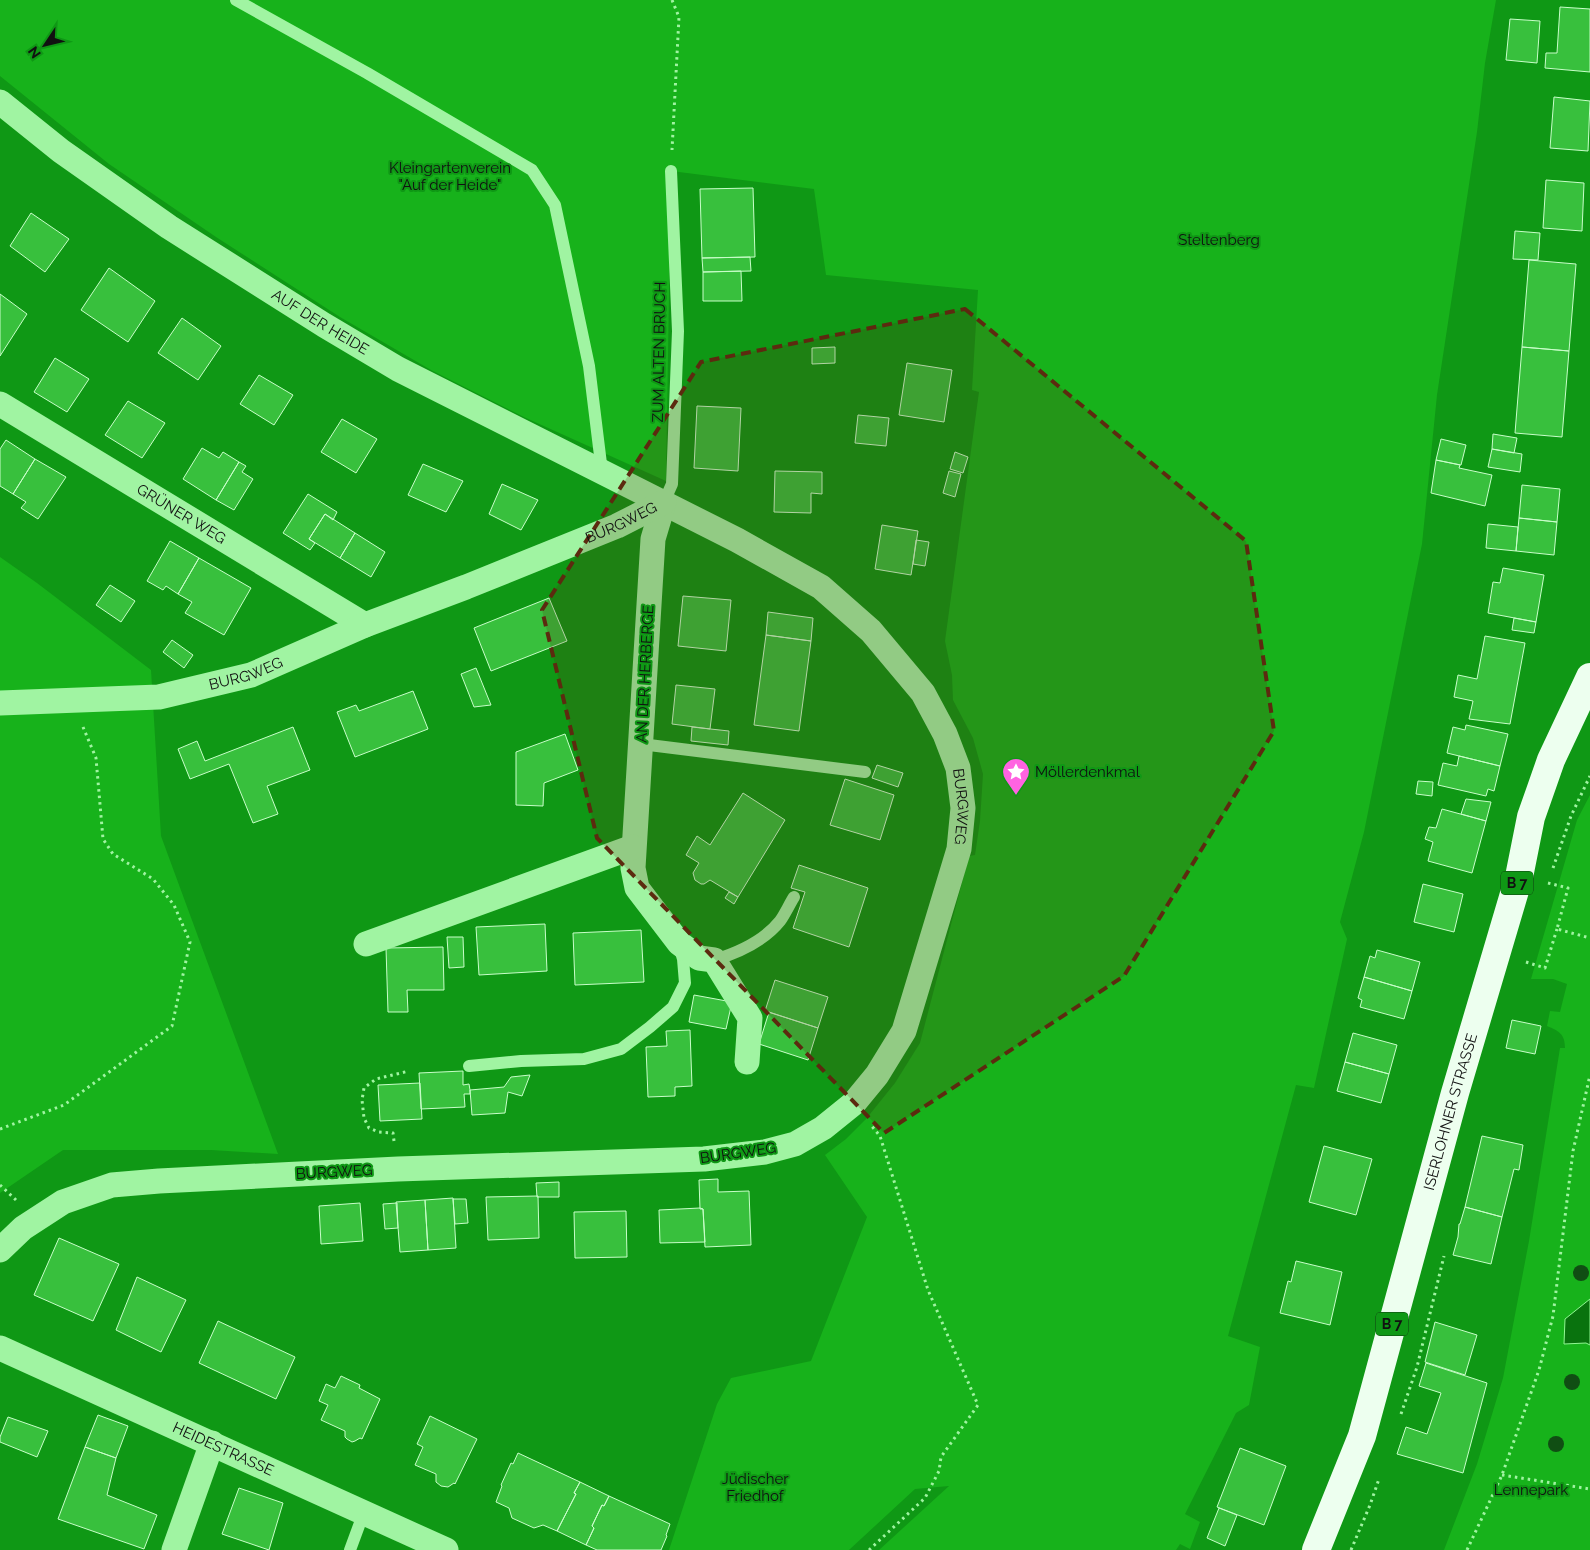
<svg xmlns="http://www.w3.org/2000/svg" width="1590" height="1550" viewBox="0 0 1590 1550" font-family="Raleway,sans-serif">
<rect width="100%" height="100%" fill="#0f9815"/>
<path fill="#17b21b" d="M0 0H1496L1485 63 1477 132 1437 395 1422 544 1364 832 1340 922 1347 939 1314 1088 1296 1085 1228 1336 1260 1347 1249 1405 1236 1413 1185 1514 1200 1522 1190 1549 1180 1544 1176 1550H879L949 1486 915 1489 849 1550H669L717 1404 731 1378 811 1361 867 1217 825 1155 846 1139 866 1119 895 1083 920 1043 969 856 975 855 980 821 983 774 973 738 953 700 952 675 945 641 979 392 972 390 978 290 826 275 814 189 671 171 666 481 526 418 431 370 340 317 216 237 109 164 0 76Z
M0 557 37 583 151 670 161 836 278 1154 211 1150H63L0 1193Z
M1590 795V1550H1444L1477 1464 1503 1378 1529 1241 1560 1048H1565C1565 1034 1559 1031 1547 1026L1550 1011 1560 1012 1567 984 1553 979H1531L1577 820Z"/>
<path fill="#09730e" stroke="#91f893" d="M1590 1299V1345L1586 1343 1564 1344 1565 1319Z"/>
<path fill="#38c03d" stroke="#c8fec9" d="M1560 7 1590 9V72L1545 68 1546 53H1557Z
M1510 19 1540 21 1537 63 1506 60Z
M1554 97 1590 101 1588 151 1550 148Z
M1546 180 1584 183 1582 231 1543 228Z
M753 188 755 257 702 258 700 189Z
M31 213 69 239 45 272 10 246Z
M1515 231 1540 233 1538 260 1513 259Z
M750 257 751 271 703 272 702 258Z
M1529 260 1576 264 1569 351 1522 347Z
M109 268 155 301 128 342 81 310Z
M741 271 742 301H703V272Z
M0 294 27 314 0 356Z
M182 318 221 346 198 380 158 353Z
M835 347V363L812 364V348Z
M1522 347 1569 351 1562 437 1515 433Z
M55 358 89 379 67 412 34 392Z
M907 363 952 370 944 422 899 415Z
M259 375 293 395 274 425 240 404Z
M128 401 165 423 142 458 105 435Z
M697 406 741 408 738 471 694 468Z
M858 415 889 418 886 446 855 443Z
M342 419 377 439 356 473 321 452Z
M1493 434 1517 438 1514 453 1492 449Z
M1441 439 1466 445 1461 465 1436 460Z
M6 440 35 459 13 494 0 486V449Z
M202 448 219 458 223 452 239 462 216 500 183 479Z
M1492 449 1522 454 1520 472 1488 467Z
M955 452 968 457 963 473 950 469Z
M35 459 66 477 38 519 21 508 26 502 13 494Z
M1436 460 1460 465 1459 468 1492 475 1485 506 1431 493Z
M239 462 246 466 242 472 253 479 234 510 216 500Z
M423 464 463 481 446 512 408 495Z
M775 471 822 472V494L811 493V513L774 512Z
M949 471 961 474 955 497 943 493Z
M502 484 538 500 521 530 489 514Z
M1522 485 1560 489 1557 522 1519 518Z
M308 494 337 512 333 520 325 514 309 539 315 543 310 550 283 533Z
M325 514 355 533 340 558 309 539Z
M1519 518 1557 522 1554 555 1516 551Z
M1488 524 1518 527 1516 551 1486 548Z
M882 525 918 531 911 575 875 569Z
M355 533 385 552 371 577 340 558Z
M916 540 929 542 925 566 913 564Z
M170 541 199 558 178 594 166 586 163 590 147 581Z
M199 558 251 588 224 635 185 613 192 602 178 594Z
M1503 568 1544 575 1536 622 1488 613 1493 582 1500 583Z
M110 585 135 601 121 622 96 605Z
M683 596 731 600 726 651 678 646Z
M549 598 567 641 491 671 474 628Z
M768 612 813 618 811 641 766 635Z
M1514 618 1536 622 1534 633 1512 630Z
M766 635 811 641 799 731 754 725Z
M1485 636 1525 643 1510 724 1469 719 1473 701 1454 697 1458 675 1477 679Z
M172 640 193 655 184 668 163 652Z
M476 668 491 705 474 707 461 674Z
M676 685 715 689 710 729 672 724Z
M413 691 428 729 355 757 337 712 356 705 359 711Z
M1466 725 1508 734 1500 766 1447 753 1453 727 1465 730Z
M293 727 310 770 267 786 278 814 253 823 229 764 190 779 178 749 197 741 205 761Z
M692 727 729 731 728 745 691 741Z
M565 734 578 770 544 783 543 806 516 805V752Z
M1459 756 1500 766 1494 791 1488 789 1486 796 1438 785 1443 763 1457 766Z
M877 765 903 773 898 787 872 778Z
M845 779 894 795 880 840 830 825Z
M1418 781 1433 782 1432 796 1416 794Z
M743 793 785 820 738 897 710 880 704 884H701L695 880 693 873 699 863 686 855 697 836 710 845Z
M1466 799 1491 802 1486 821 1461 814Z
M1442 809 1486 821 1472 873 1428 861 1433 842 1425 839 1429 827 1436 828Z
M799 865 868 888 849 947 793 928 805 892 791 888Z
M1423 884 1463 894 1454 932 1414 922Z
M729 892 738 897 734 904 725 898Z
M545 924 547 971 479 975 476 927Z
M641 930 644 982 575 985 573 933Z
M447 937H463L464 967 449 968Z
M443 947 444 990H407L408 1012H388L386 948Z
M1377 950 1420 962 1412 991 1364 977 1370 956 1375 958Z
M1364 977 1412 991 1404 1019 1360 1007 1362 1000 1358 998Z
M775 980 828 997 818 1028 765 1011Z
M694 995 732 1002 726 1029 689 1022Z
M769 1012 818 1028 808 1060 759 1044Z
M1512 1020 1541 1026 1535 1054 1506 1048Z
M690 1030 692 1086 675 1087V1096L648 1097 646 1047 667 1046 666 1031Z
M1353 1033 1397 1045 1389 1074 1345 1062Z
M1345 1062 1389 1074 1381 1103 1337 1091Z
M463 1071V1085L469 1084 470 1090V1094H464L465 1107 421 1109 419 1073Z
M530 1075 522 1096 508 1092 505 1113 472 1115 470 1090 504 1087 511 1077Z
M420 1083 422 1119 380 1121 378 1085Z
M1482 1136 1523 1145 1519 1170 1514 1169 1502 1217 1465 1207Z
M1324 1146 1372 1159 1356 1215 1309 1202Z
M718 1179V1192L749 1191 751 1245 705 1247 703 1209H700L699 1180Z
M559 1182V1197H537L536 1183Z
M538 1196 539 1238 488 1240 486 1197Z
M453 1198 456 1248 428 1250 425 1200Z
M453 1199H466L468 1223 455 1224Z
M425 1200 428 1250 400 1252 396 1202Z
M360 1203 363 1241 321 1244 319 1206Z
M397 1203 398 1228 385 1229 383 1204Z
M1465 1207 1502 1217 1491 1264 1453 1255 1458 1237 1459 1224H1460Z
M700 1208 703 1209 705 1242 660 1243 659 1210Z
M626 1211 627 1257 575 1258 574 1212Z
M59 1238 119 1264 93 1321 34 1295Z
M1296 1261 1342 1272 1330 1325 1280 1313 1288 1281 1291 1282Z
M137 1277 186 1300 161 1352 116 1330Z
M218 1321 295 1357 276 1399 199 1363Z
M1435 1322 1477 1335 1465 1375 1425 1362Z
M1426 1363 1487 1383 1463 1473 1397 1454 1406 1427 1427 1434 1441 1393 1419 1386Z
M341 1376 360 1385 359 1388 380 1399 362 1439 360 1438 355 1441 352 1442 347 1439 345 1437V1431L321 1420 328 1405 319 1401 326 1384 335 1388Z
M98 1415 128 1426 116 1458 85 1447Z
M430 1416 477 1439 455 1484 454 1483 448 1487 441 1486 436 1482V1474L415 1465 423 1447 417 1444Z
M8 1417 48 1431 37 1457 0 1442V1437Z
M85 1447 116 1458 107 1495 157 1515 144 1549 58 1519Z
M1240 1448 1286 1466 1264 1525 1217 1507Z
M518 1453 580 1482 574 1493 576 1494 557 1531 543 1525 534 1528 512 1518 509 1508 496 1502 502 1486 501 1485 511 1463 513 1464Z
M580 1482 609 1496 604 1506 602 1505 592 1526 594 1528 586 1545 557 1531 576 1494 574 1493Z
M239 1488 283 1503 269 1550 222 1534Z
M609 1496 670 1524 666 1535 667 1536 661 1550H597L586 1545 594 1528 592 1526 602 1505 604 1506Z
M1219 1508 1237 1515 1225 1546 1207 1538Z"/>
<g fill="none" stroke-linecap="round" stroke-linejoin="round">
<path stroke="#a0f4a2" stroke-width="3" stroke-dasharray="2.5 4" stroke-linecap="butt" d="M672 0 679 17 672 150
M1553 868 1571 816 1590 776
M1548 883 1568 888 1557 929 1590 938
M1526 962 1545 968 1557 929
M0 1129 64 1105 172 1026 190 942 174 905 153 879 113 854 103 839 96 758 83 727
M394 1141 393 1133 379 1132 369 1128 364 1118 362 1100 364 1088 376 1079 409 1071
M0 1185 16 1200
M1401 1414 1417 1367 1444 1256
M1502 1475 1590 1489
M869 1550 925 1498 939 1471 941 1457 978 1405 928 1290 880 1136 870 1124
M1351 1550 1370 1505 1379 1479
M1467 1550 1502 1475 1539 1370 1553 1316 1573 1151 1590 1075"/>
<path stroke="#a0f4a2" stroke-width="12" d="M236 0 367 73 532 170 555 205 589 366 602 472
M664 502 672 484 678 331 671 171
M641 744 865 772
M714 960C737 953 764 941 780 921 785 914 789 905 794 897
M469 1066 521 1061 584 1059 621 1049 650 1027 673 1007 685 983 683 959 679 945
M350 1550 364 1512"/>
<g stroke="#a0f4a2" stroke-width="25">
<path id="s1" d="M0 102 61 151 169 227 324 325 398 369 737 540 821 587 871 631 923 693 945 734 958 768 963 808 959 849 904 1031 877 1075 854 1103 823 1128 795 1144 765 1152 704 1159 398 1169 159 1181 112 1185 63 1202 23 1228 0 1250"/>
<path id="s2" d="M0 404 365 625"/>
<path d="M664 502 653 539 633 868 637 888 679 943 699 958 714 960 750 1018 747 1062"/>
<path id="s3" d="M0 703 159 697 251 675 365 625 466 587 617 526 664 502"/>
<path d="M366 944 633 847"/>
<path id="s4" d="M0 1348 446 1550"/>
<path d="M174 1550 212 1443"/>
</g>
<path stroke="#edffef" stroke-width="28" id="s5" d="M1316 1550 1362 1436 1455 1093 1519 877 1531 817 1551 760 1590 677"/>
</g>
<g fill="#104e13">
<circle cx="1581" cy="1273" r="8"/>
<circle cx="1572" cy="1382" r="8"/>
<circle cx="1556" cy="1444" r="8"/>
</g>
<path fill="#5c2a0f" fill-opacity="0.2" stroke="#5c2a0f" stroke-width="4" stroke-dasharray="10 6" stroke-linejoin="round" d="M965 309 1246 541 1274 731 1124 976 884 1133 597 838 542 610 701 362Z"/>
<defs>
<symbol id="sight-pin" viewBox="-11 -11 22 30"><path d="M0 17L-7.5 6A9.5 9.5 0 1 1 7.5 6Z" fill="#ff63e1" stroke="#0f9815"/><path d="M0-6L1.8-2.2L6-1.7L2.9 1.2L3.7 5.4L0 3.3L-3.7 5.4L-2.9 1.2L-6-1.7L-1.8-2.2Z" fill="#fff"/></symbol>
</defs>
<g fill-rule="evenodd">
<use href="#sight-pin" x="1000" y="756" width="32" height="43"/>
</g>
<g text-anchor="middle" stroke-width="4" stroke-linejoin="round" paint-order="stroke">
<g fill="#0f9815" stroke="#103a12" stroke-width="1">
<rect x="1501" y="871.5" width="32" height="23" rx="4"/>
<rect x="1376" y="1312.5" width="32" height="23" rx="4"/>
</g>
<g font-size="14" font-weight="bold" fill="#111">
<text x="1517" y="888">B 7</text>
<text x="1392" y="1329">B 7</text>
</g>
<g font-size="15" fill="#111" stroke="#0f9815">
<text x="450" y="173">Kleingartenverein<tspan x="450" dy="17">"Auf der Heide"</tspan></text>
<text x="1219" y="245">Steltenberg</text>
<text x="755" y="1484">Jüdischer<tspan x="755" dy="17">Friedhof</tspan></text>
<text x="1531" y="1495">Lennepark</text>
</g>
<g font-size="15" fill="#111" stroke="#0f9815">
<text dy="5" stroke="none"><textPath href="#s1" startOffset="389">AUF DER HEIDE</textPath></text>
<text transform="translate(659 352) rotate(-89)" y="5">ZUM ALTEN BRUCH</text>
<text dy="5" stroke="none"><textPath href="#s2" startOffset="212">GRÜNER WEG</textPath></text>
<text dy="5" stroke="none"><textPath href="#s3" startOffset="654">BURGWEG</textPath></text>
<text dy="5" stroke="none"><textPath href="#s3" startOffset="249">BURGWEG</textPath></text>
<text transform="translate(645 674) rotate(-87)" y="5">AN DER HERBERGE</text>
<text dy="5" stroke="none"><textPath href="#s1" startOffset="1225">BURGWEG</textPath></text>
<text dy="5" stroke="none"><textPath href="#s5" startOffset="459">ISERLOHNER STRASSE</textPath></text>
<text transform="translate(738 1153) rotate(-8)" y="5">BURGWEG</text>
<text transform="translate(334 1172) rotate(-3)" y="5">BURGWEG</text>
<text dy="5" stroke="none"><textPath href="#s4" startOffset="245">HEIDESTRASSE</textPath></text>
</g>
<g font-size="15" fill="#111" stroke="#0f9815" text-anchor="start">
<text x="1035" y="777">Möllerdenkmal</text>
</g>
</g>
<g transform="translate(45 45) rotate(235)" stroke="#0f9815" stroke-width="4" paint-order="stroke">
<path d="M0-4L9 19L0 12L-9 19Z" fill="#111111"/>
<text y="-8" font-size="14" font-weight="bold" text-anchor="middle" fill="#111111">N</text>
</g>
</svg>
